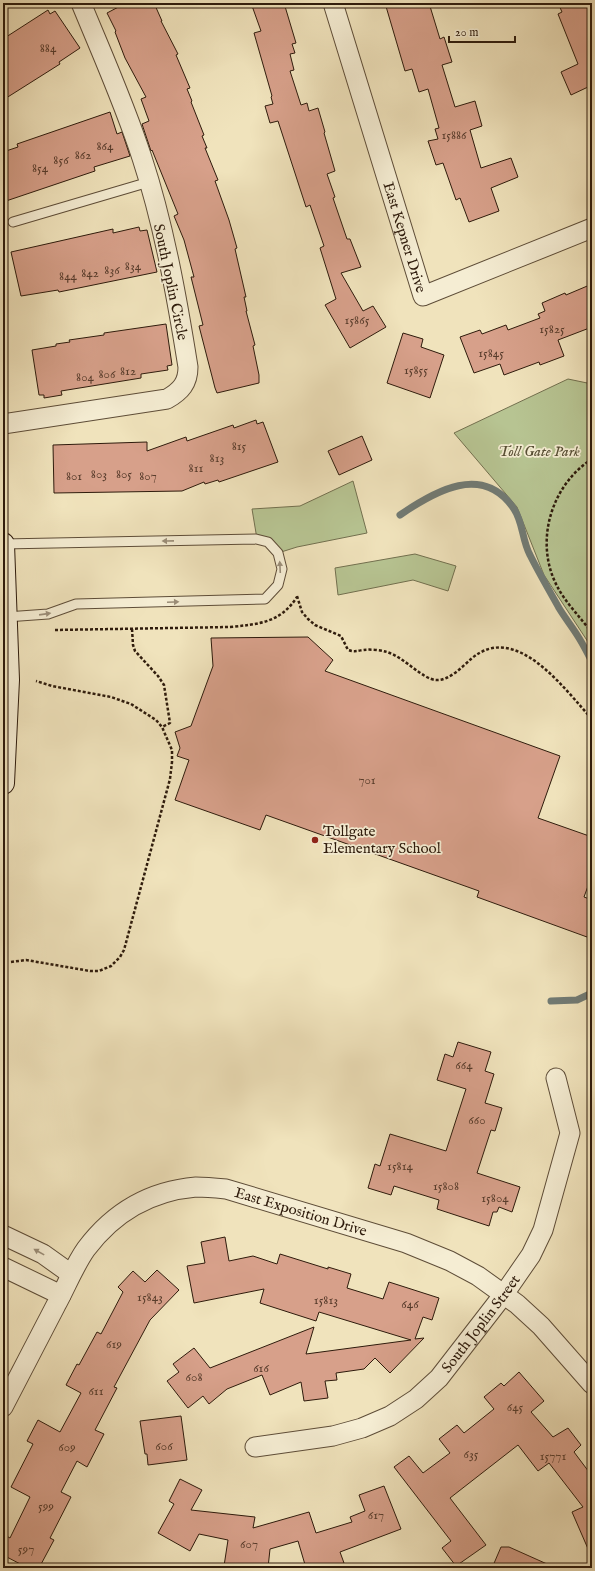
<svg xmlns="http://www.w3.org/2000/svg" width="595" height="1571" viewBox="0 0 595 1571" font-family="'IM FELL English',serif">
<rect width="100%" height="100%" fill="#f0e3bc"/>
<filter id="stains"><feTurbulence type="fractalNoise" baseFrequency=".005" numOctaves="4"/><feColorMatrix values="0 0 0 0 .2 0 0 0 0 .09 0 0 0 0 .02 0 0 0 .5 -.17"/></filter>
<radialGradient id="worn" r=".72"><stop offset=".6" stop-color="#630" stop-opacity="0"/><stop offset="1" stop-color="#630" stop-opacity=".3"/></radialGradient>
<path fill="#b7c492" stroke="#72704f" d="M568 379 592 384V648L544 575 517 507 454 433Z
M353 481 367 533 297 547 278 553 257 539 252 509 300 506Z
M415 554 456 566 448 591 413 580 338 595 335 568Z"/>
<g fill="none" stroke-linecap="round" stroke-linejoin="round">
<path stroke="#717b75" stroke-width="7" d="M400 515C435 491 483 463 514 509 523 522 522 540 530 555 539 573 549 590 559 608 565 618 573 628 579 638 584 646 588 654 592 662
M551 1001 577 1000 592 993"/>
</g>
<path fill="#d7a08a" stroke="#2e1b0c" d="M126 3H154L162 21H161L178 54 176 55 190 88 187 89 192 101 191 102 204 135 202 136 207 148H205L218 180 215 181 229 220 237 248 235 249 246 297H244L247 311H246L255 345 253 346 259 375V383L217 393 215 388 199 326 203 325 191 277H194L184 240 174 216 178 214 152 150 151 151 142 124 149 121 141 99 146 97 125 58 115 32 116 31 107 13Z
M251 3H284L296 43 292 44 295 53 290 54 294 70 290 71 301 105 307 103 309 111 318 108 325 132 324 133 335 171 327 174 335 197 333 198 347 239H350L361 267 341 273 363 311 373 306 386 327 350 348 325 305 336 299 320 248 324 246 310 205 306 207 278 121 270 123 265 106 273 104 271 97 272 96 254 33 261 31Z
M385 3H429L440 39 444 37 452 62 442 65 455 107 475 101 482 126 470 130 481 168 511 158 518 177 491 188 499 211 469 222 460 198 456 200 443 163 436 165 428 141 438 139 435 129 439 128 428 89 419 92 412 69 405 71Z
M558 3H589L592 10V95L588 87 571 95 561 72 578 64 558 14 562 12Z
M48 10 50 14 55 11 80 48 59 62 60 64 3 100V39Z
M110 112 117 134 122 132 130 156 94 167 95 171 3 202V152L18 147 17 144Z
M139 227 140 231 147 230 157 272 59 292 58 290 21 296 11 252 113 229V233Z
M592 284V327L558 340 564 356 540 365 539 362 504 375 500 364 474 373 460 337 480 330 482 334 506 325 508 330 540 318 538 314 545 311 542 303 565 293 566 295Z
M166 324 172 365 167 366 168 370 141 374V378L61 391 62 395 44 398V395H39L32 350 56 346V344L70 342 69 340 104 335V333Z
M403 333 423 339 421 347 444 355 430 398 387 383Z
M256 420 257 424 263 422 278 462 219 482 218 480 205 484 204 482 182 491 54 493 53 445 147 442V451L186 437 187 441 233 425 234 428Z
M362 436 372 460 339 475 328 451Z
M308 637 333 660 325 671 560 756 538 818 592 837V875L584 897 592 900V923L587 937 477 897 479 891 266 815 260 830 175 800 189 760 177 756 180 748 175 732 191 726 213 666 211 638Z
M458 1042 491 1052 485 1071 494 1074 485 1103 502 1108 495 1131 491 1130 477 1173 520 1187 512 1212 499 1207 497 1212H493L489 1226 437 1209 439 1200 394 1186 391 1195 368 1188 375 1164 380 1166 390 1134 446 1151 466 1089 437 1080 445 1054 453 1057Z
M225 1237 229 1261 253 1256 277 1264 280 1254 328 1269V1267L351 1274 347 1288 383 1299 389 1282 439 1298 432 1320 423 1317 415 1339 424 1338 390 1373 375 1358 364 1369 336 1373 337 1380 325 1381 328 1398 304 1401 301 1382 270 1395 262 1375 227 1389 209 1404 203 1396 188 1408 167 1381 179 1372 173 1364 194 1348 210 1368 314 1327 306 1354 411 1340 319 1312 316 1321 260 1303 264 1289 194 1303 187 1266 205 1263 201 1242Z
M157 1270 179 1290 150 1320 114 1387 117 1388 95 1430 104 1434 87 1467 77 1461 61 1492 71 1497 50 1538 54 1540 39 1568H28L3 1555V1534L10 1538 30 1497 11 1487 33 1444 27 1441 38 1420 60 1432 81 1393 66 1385 77 1364 79 1365 97 1332 101 1334 123 1292 118 1287 133 1271 145 1282Z
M519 1372 544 1401 531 1412 553 1437 568 1428 581 1445 574 1452 592 1476V1558L572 1512 583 1507 549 1463 538 1471 518 1445 450 1498 486 1545 456 1566 442 1548 451 1541 394 1467 409 1456 423 1473 450 1453 439 1439 457 1425 464 1433 494 1409 484 1397 501 1383 504 1386Z
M181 1416 187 1460 148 1465 147 1454H145L140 1421Z
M180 1479 202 1490 191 1510 255 1517 253 1528 309 1512 316 1533 352 1522 350 1517 365 1511 359 1495 384 1486 401 1529 340 1552 344 1563 327 1568H306L298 1541 270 1549 268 1568H237L224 1566 228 1540 199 1534 190 1551 158 1533 174 1504 169 1501Z
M501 1547H509L556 1568H492Z"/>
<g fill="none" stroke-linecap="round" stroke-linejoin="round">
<defs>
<path id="lane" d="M13 222 149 182
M3 544 256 539 268 542 278 553 282 569 278 585 265 599 76 604 48 614 6 617"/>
<g id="street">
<path id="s1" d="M333 3 423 296 592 228"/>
<path d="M3 424 167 399C181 391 188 383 188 367 177 298 164 225 142 158 125 105 102 54 81 3"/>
<path d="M3 1235 43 1254 71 1274"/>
<path d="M3 1267 61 1295"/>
<path id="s2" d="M3 1407C21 1373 38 1339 56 1305 66 1287 74 1266 86 1249 113 1213 150 1191 196 1187 205 1187 216 1188 226 1189L406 1243 450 1261 478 1276 517 1304 541 1326 592 1384"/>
<path id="s3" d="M255 1447 333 1436 362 1428 390 1416 416 1399 439 1378 504 1294 531 1255 543 1230 570 1133 556 1078"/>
</g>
<path id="secondary" d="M3 544 8 680 3 783"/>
</defs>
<use href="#lane" stroke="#5e4d38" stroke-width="11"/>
<use href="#street" stroke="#5e4d38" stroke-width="21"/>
<use href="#secondary" stroke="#2e1b0c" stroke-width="24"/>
<path stroke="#2e1b0c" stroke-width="2.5" stroke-dasharray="3 2" stroke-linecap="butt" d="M592 459C551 485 534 542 557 586 565 602 581 618 592 633
M297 596 302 612 308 619 315 625 341 636 348 650C354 652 357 651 363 650 370 649 380 650 387 652 404 657 422 679 436 680 449 681 462 667 471 659 516 620 565 690 592 719
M132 629 133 645 135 651 158 676 164 685 170 723 162 727
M55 630 230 627C259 624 280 623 297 597
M11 962 26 960 90 971H99L111 966 120 957 124 950 170 779 172 762V750L162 727 156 720 131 704 111 697 52 686 36 681"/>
<use href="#lane" stroke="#f5edd3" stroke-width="9"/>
<use href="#street" stroke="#f5edd3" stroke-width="19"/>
<use href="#secondary" stroke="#f5edd3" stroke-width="22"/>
</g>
<defs><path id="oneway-solid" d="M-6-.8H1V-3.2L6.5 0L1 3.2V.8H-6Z"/></defs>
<g fill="#9b8e79">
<use href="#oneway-solid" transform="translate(168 541) rotate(179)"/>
<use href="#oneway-solid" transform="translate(280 567) rotate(-93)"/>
<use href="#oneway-solid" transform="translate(173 602) rotate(-2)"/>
<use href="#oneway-solid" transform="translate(45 614) rotate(-8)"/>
<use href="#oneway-solid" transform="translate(39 1252) rotate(-151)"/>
</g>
<circle fill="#8f2418" stroke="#f5edd3" stroke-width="1.5" cx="315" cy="840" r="4"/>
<g text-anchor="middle" stroke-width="3.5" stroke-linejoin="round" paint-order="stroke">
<g font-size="13" fill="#583c2c">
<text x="48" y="52">884</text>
<text x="454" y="139">15886</text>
<text x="105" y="150">864</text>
<text x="83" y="159">862</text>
<text x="61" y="164">856</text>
<text x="40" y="172">854</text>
<text x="133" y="270">834</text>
<text x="112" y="274">836</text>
<text x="90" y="277">842</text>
<text x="68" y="280">844</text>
<text x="357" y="324">15865</text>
<text x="552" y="333">15825</text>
<text x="491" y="357">15845</text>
<text x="416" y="374">15855</text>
<text x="128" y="375">812</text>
<text x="107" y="378">806</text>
<text x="85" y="381">804</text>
<text x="239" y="450">815</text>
<text x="217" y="462">813</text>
<text x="196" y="472">811</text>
<text x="99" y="478">803</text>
<text x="124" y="478">805</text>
<text x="74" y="480">801</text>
<text x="148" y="480">807</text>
<text x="367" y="784">701</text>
<text x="464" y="1069">664</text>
<text x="477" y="1124">660</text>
<text x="400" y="1170">15814</text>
<text x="446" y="1190">15808</text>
<text x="495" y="1202">15804</text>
<text x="150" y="1301">15843</text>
<text x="326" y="1304">15813</text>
<text x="410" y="1308">646</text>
<text x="114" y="1348">619</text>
<text x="261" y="1372">616</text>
<text x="194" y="1381">608</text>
<text x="96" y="1395">611</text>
<text x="515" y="1411">645</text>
<text x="164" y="1450">606</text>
<text x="67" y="1451">609</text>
<text x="471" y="1458">635</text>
<text x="553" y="1460">15771</text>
<text x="46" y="1510">599</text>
<text x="376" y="1519">617</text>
<text x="249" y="1548">607</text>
<text x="26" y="1553">597</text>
</g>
<g font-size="15" fill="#2e1b0c" stroke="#f5edd3">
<text dy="5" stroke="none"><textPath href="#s1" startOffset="245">East Kepner Drive</textPath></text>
<text transform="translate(171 282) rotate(78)" y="5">South Joplin Circle</text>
<text dy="5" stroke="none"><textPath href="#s2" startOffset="417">East Exposition Drive</textPath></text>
<text dy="5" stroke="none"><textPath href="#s3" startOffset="270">South Joplin Street</textPath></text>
</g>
<g font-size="15" font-style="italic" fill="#574e34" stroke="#f5edd3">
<text x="539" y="456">Toll Gate Park</text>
</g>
<g font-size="15" fill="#2e1b0c" stroke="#f5edd3" text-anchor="start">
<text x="323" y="836">Tollgate<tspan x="323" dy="17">Elementary School</tspan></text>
</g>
</g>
<rect width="595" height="1571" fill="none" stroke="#f0e3bc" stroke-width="16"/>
<rect x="4" y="4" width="587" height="1563" fill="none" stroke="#2e1b0c" stroke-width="2"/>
<rect x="8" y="8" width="579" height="1555" fill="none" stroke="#2e1b0c"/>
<path d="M449 36v6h66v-6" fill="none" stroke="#2e1b0c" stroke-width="2"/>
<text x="455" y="36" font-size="12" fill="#2e1b0c" stroke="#f5edd3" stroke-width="3" paint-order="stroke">20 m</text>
<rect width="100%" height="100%" filter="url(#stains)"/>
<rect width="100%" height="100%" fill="url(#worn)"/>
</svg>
